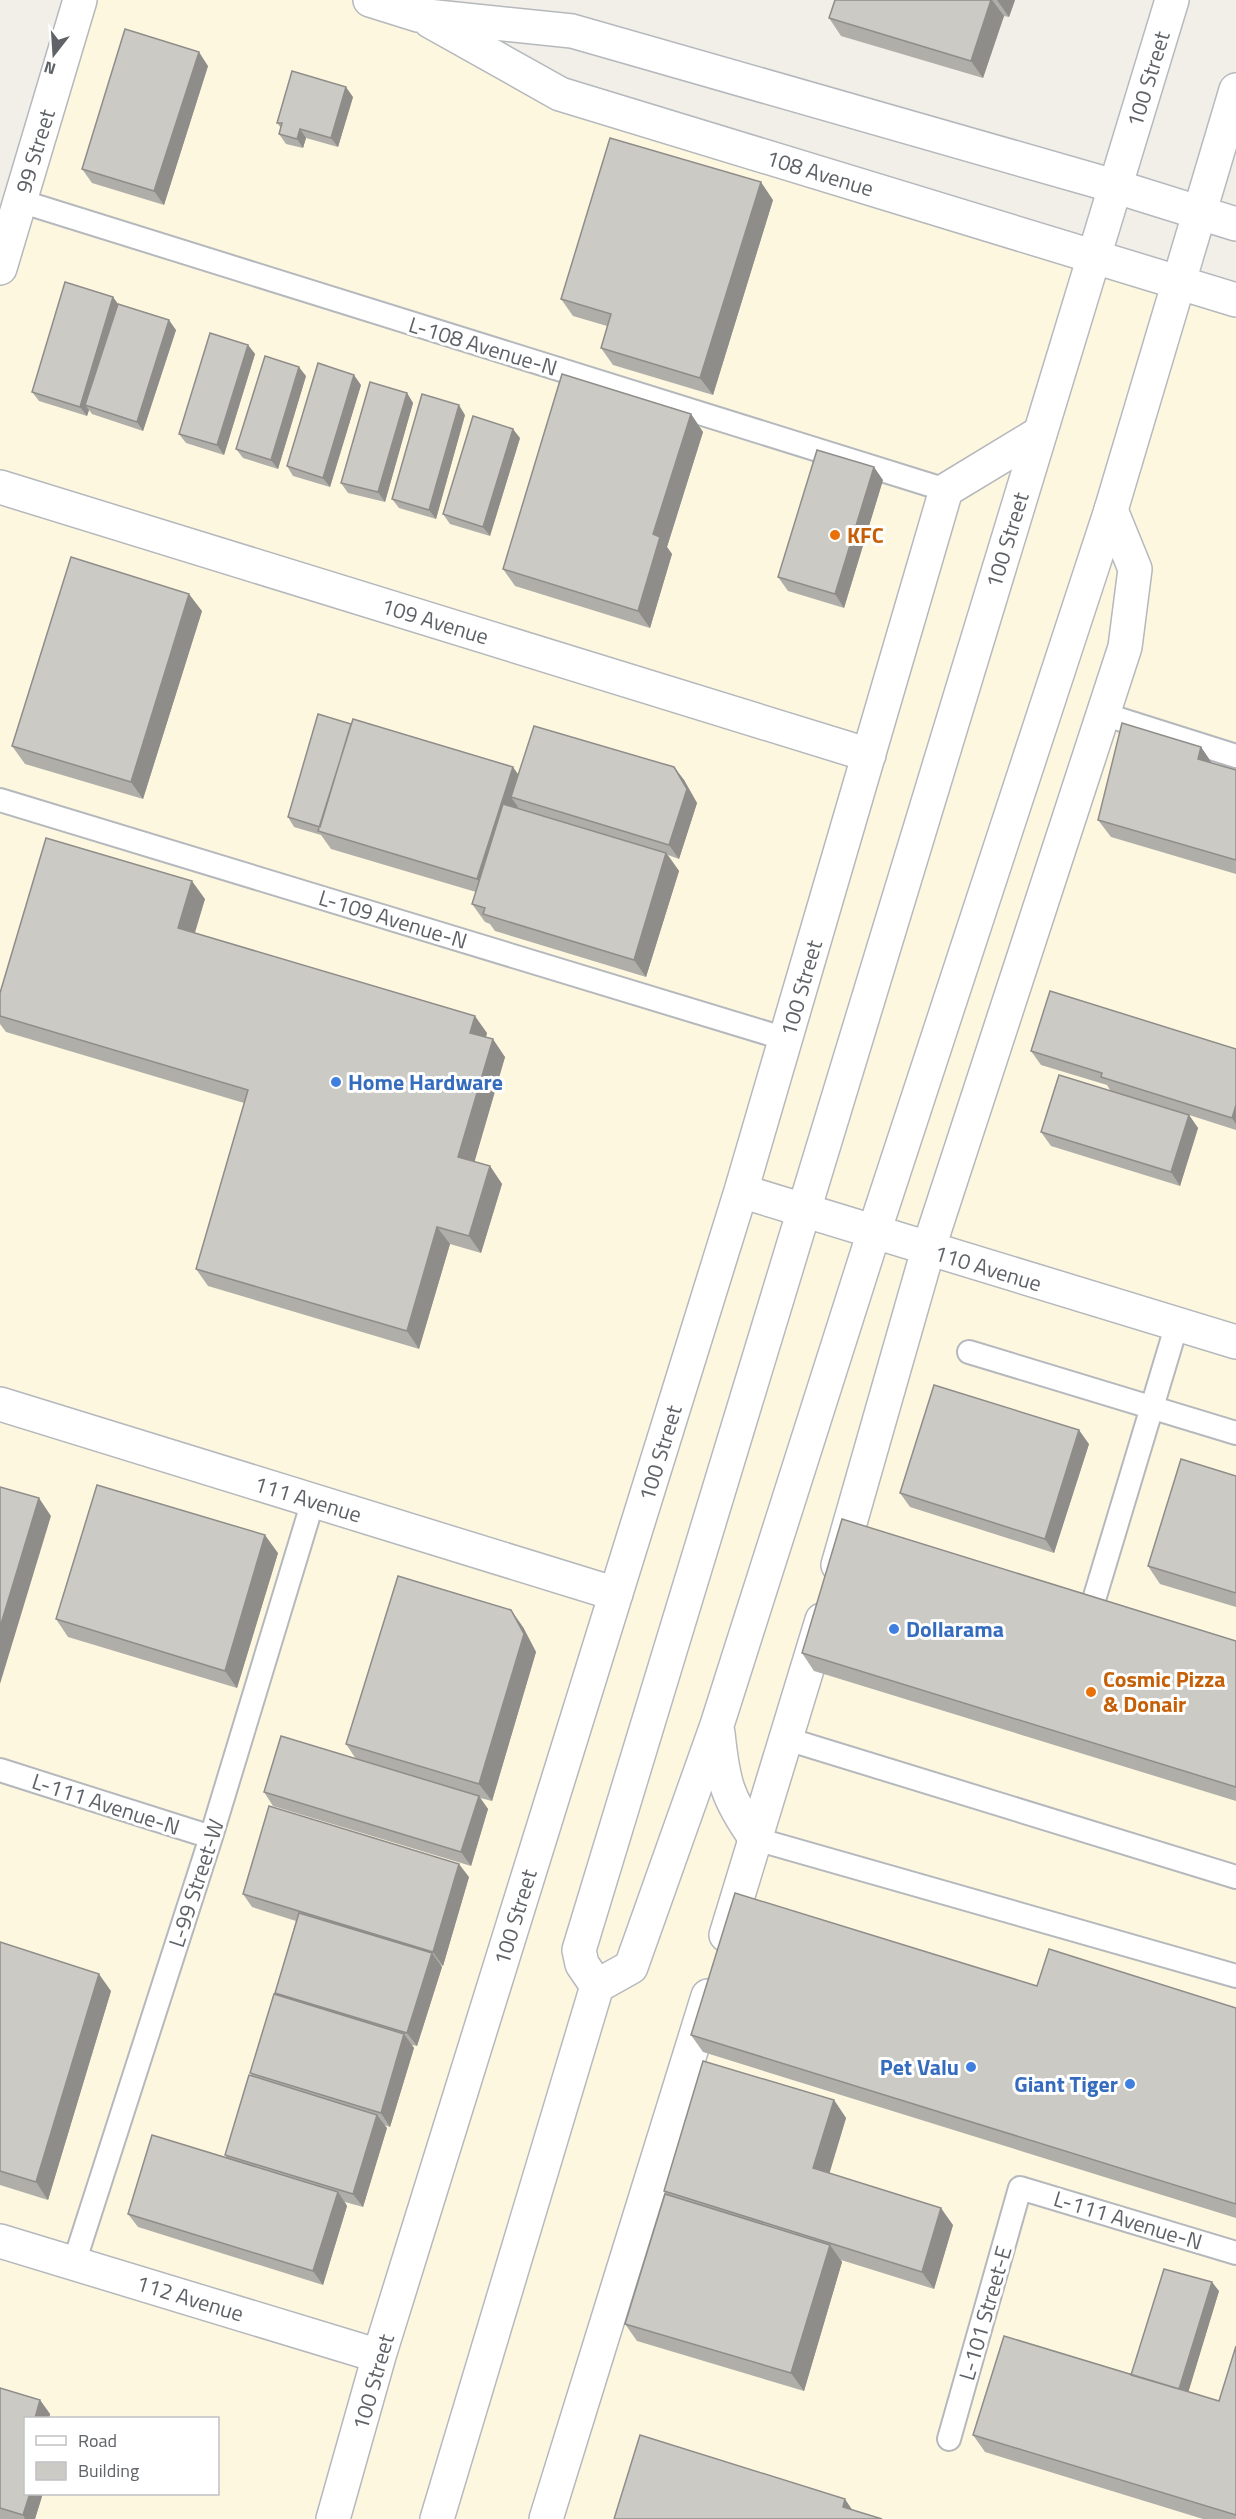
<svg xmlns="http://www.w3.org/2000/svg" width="1236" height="2519" viewBox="0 0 1236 2519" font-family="'Titillium Web',sans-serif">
<rect width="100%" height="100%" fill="#f1efe8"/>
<path fill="#fef7e0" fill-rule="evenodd" d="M80 0H370L560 94 1236 299V2519H0V268ZM26 2418H218V2494H26Z"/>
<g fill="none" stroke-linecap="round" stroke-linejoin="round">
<defs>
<path id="service" d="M20 201 946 490
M1103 714 1236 756
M0 800 786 1039
M969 1352 1236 1433
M1093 1603 1177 1324
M787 1739 1236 1877
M0 1770 211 1837
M756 1839 1236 1976
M74 2263 211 1837 313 1501
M949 2439 1020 2188 1236 2253"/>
<path id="minor" d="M0 268 80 0
M0 487 869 755
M741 1191 1236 1342
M0 1404 616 1594
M838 1565 928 1250 1125 647 1135 569 1111 510
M726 1935 822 1620
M0 2241 379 2356
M333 2519 379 2356 741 1191 946 490 1040 433
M546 2519 708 1996"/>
<path id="tertiary" d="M370 0 418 15 572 31 1114 186 1236 224
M430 21 560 94 1236 300"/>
<path id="secondary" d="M718 1733C723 1782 727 1798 756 1839
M597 1986 582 1964 579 1950 1172 0
M437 2519 597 1986 631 1967 717 1725 874 1232 1111 510 1236 90"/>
</defs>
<use href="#service" stroke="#b5b8bc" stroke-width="26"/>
<use href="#minor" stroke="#b5b8bc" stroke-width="36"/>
<use href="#tertiary" stroke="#b5b8bc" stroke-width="36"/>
<use href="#secondary" stroke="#b6babf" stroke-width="36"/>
<use href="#service" stroke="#fff" stroke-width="22"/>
<use href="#minor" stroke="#fff" stroke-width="33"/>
<use href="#tertiary" stroke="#fff" stroke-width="33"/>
<use href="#secondary" stroke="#fff" stroke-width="33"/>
</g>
<path fill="#afaea9" d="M835 0H1015L1009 17 1004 16 983 78 841 36 829 18Z
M208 66 164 205 92 183 82 169Z
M353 97 338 147 306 138 303 148 286 144 279 134 281 128 277 123Z
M773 200 713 395 613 365 601 348 607 326 573 316 561 299Z
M113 297 118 304 176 330 143 431 92 414 89 410 87 416 39 401 32 392Z
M248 345 255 354 224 455 186 443 179 434Z
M306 376 278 469 243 458 236 449Z
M361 385 330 487 293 476 287 466Z
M407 393 413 403 385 502 348 493 341 483Z
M691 414 703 432 667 547 672 554 650 628 515 586 503 569Z
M465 415 436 519 399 508 392 499Z
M520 438 490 536 450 524 443 514Z
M883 480 844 608 788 591 778 577Z
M202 611 143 799 25 764 12 746Z
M1201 747 1212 763 1236 770V874L1111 837 1098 820Z
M674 767 684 780 697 803 679 859 668 855 679 871 646 977 495 931 490 924 485 922 472 904 476 892 331 849 321 835 294 827 288 817 518 775Z
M205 899 194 933 487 1033 486 1037 505 1057 474 1162 490 1166 502 1184 481 1253 450 1244 419 1349 208 1286 196 1269 244 1103 6 1032 0 1024V993Z
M1236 1049V1130L1189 1115 1198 1128 1180 1186 1051 1146 1041 1132 1110 1090 1107 1085 1041 1065 1031 1051Z
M1089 1444 1054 1553 910 1507 900 1493Z
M1236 1476V1607L1160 1584 1148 1566Z
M278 1553 237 1688 68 1637 56 1619Z
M523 1627 536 1652 492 1801 480 1798 488 1809 471 1866 273 1806 264 1792 356 1759 346 1744Z
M1236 1641V1801L814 1671 802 1653Z
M469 1877 443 1966 440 1965 442 1967 417 2046 412 2045 414 2048 390 2127 384 2125 387 2128 363 2207 345 2202 347 2206 323 2285 138 2227 128 2214 227 2158 225 2155 252 2076 250 2073 276 1995 275 1993 296 1921 252 1907 243 1894Z
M0 1942 111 1991 48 2200 0 2185Z
M1037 1986 1236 2008V2218L703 2052 691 2035Z
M834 2100 846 2118 829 2173 953 2225 934 2289 841 2260 842 2262 804 2391 637 2341 625 2324 666 2194 664 2191Z
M1219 2291 1188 2392 1219 2401 1236 2346V2519H1203L985 2452 973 2435 1131 2375Z
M0 2388 40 2400 50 2414 49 2418H26V2493H43L35 2519H0Z"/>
<path fill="#8f8d8a" d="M991 0H992L1004 16 983 78 971 61Z
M997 0H1015L1009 17Z
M199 52 208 66 164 205 154 191Z
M346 87 353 97 338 147 331 138Z
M300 129 306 138 303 148 297 139Z
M761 182 773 200 713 395 700 378Z
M113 297 120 307 85 405 89 410 87 416 80 407Z
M169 320 176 330 143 431 137 422Z
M248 345 255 354 224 455 217 445Z
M299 367 306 376 278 469 271 460Z
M354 375 361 385 330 487 323 478Z
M407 393 413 403 385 502 378 492Z
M459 405 465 415 436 519 429 510Z
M691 414 703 432 667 547 672 554 650 628 638 611 653 534Z
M513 429 520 438 490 536 483 527Z
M874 467 883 480 844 608 835 594Z
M189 594 202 611 143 799 131 782Z
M1201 747 1213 765 1198 759Z
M513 767 525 784 511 797 518 807 490 896 477 879Z
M674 767 684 780 697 803 679 859 669 845Z
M666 853 679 871 646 977 634 960Z
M192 881 205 899 191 946 178 928Z
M475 1016 487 1033 482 1050 470 1033Z
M493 1039 505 1057 471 1174 458 1157Z
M1236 1105V1124L1232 1118Z
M1189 1115 1198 1128 1180 1186 1171 1172Z
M490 1166 502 1184 481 1253 469 1236Z
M437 1227 450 1244 419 1349 407 1331Z
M1079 1430 1089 1444 1054 1553 1045 1539Z
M39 1498 51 1516 0 1684V1627Z
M265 1535 278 1553 237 1688 225 1671Z
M511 1610 523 1627 536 1652 492 1801 479 1784Z
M479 1796 488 1809 471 1866 461 1852Z
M459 1864 469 1877 443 1966 433 1952Z
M432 1953 442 1967 417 2046 407 2033Z
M99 1974 111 1991 48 2200 36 2182Z
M404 2034 414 2048 390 2127 381 2113Z
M834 2100 846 2118 826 2185 813 2168Z
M377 2115 387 2128 363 2207 353 2194Z
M338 2192 347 2206 323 2285 313 2271Z
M941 2208 953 2225 934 2289 922 2272Z
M830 2245 842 2262 804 2391 791 2373Z
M1212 2282 1219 2291 1186 2400 1179 2391Z
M40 2400 50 2414 49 2418H35Z
M30 2493H43L35 2519H25L23 2515Z
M845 2499 857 2517 843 2507Z"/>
<path fill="#cccac5" stroke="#8f8d8a" stroke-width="1.5" d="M835 0H991L971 61 829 18Z
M125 29 199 52 154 191 82 169Z
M292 71 346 87 331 138 300 129 297 139 279 134 282 123H277Z
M610 138 761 182 700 378 601 348 611 314 561 299Z
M65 282 113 297 80 407 32 392Z
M118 304 169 320 137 422 85 405Z
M210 333 248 345 217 445 179 434Z
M265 356 299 367 271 460 236 449Z
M318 363 354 375 323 478 287 466Z
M562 374 691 414 653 534 660 537 638 611 503 569Z
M370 382 407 393 378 492 341 483Z
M422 394 459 405 429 510 392 499Z
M473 416 513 429 483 527 443 514Z
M817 450 874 467 835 594 778 577Z
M71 557 189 594 131 782 12 746Z
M318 714 351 724 320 827 288 817Z
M353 719 513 767 477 879 318 831Z
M1122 723 1201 747 1198 759 1236 770V860L1098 820Z
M534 726 674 767 687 789 669 845 511 797Z
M503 804 666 853 634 960 483 914 485 908 472 904Z
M46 838 192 881 178 928 475 1016 470 1033 493 1039 458 1157 490 1166 469 1236 437 1227 407 1331 196 1269 248 1090 0 1016V993Z
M1050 991 1236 1049V1105L1232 1118 1101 1077 1102 1073 1031 1051Z
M1059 1075 1189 1115 1171 1172 1041 1132Z
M934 1385 1079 1430 1045 1539 900 1493Z
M1181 1459 1236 1476V1593L1148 1566Z
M97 1485 265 1535 225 1671 56 1619Z
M0 1487 39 1498 0 1627Z
M842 1519 1236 1641V1787L802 1653Z
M398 1576 511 1610 524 1634 479 1784 346 1744Z
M281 1736 479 1796 461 1852 264 1792Z
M269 1806 459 1864 433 1952 243 1894Z
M735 1893 1037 1986 1049 1949 1236 2008V2204L691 2035Z
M299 1913 432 1953 407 2033 275 1993Z
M0 1942 99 1974 36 2182 0 2171Z
M274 1994 404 2034 381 2113 250 2073Z
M703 2061 834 2100 813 2168 941 2208 922 2272 664 2191Z
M249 2075 377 2115 353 2194 225 2155Z
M152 2135 338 2192 313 2271 128 2214Z
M665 2194 830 2245 791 2373 625 2324Z
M1164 2269 1212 2282 1179 2389 1131 2375Z
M1004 2336 1219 2401 1236 2346V2515L973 2435Z
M0 2388 40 2400 35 2418H26V2493H30L23 2515 0 2508Z
M640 2435 845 2499 843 2507 882 2519H614Z"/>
<g fill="#e8710a" stroke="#fff" stroke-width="2">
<circle cx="835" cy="535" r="6"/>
<circle cx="1091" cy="1692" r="6"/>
</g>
<g fill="#3f7fe0" stroke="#fff" stroke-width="2">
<circle cx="336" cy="1082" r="6"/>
<circle cx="894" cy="1629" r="6"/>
<circle cx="971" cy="2067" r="6"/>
<circle cx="1130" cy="2084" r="6"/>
</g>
<g text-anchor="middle" stroke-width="6" stroke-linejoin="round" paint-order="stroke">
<g font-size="22" fill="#5f6368" stroke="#fff">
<text transform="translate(1148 79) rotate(-73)" y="8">100 Street</text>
<text transform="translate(35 151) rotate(-73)" y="8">99 Street</text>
<text transform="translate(820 173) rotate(17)" y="8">108 Avenue</text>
<text transform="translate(483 346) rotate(17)" y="8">L-108 Avenue-N</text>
<text transform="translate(1007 540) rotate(-73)" y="8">100 Street</text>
<text transform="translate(435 621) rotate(17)" y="8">109 Avenue</text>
<text transform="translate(393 919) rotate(17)" y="8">L-109 Avenue-N</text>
<text transform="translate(801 988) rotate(-74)" y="8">100 Street</text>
<text transform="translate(988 1268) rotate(17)" y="8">110 Avenue</text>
<text transform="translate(660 1453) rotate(-73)" y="8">100 Street</text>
<text transform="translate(308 1499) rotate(17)" y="8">111 Avenue</text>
<text transform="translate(106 1804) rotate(18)" y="8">L-111 Avenue-N</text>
<text transform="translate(196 1883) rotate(-72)" y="8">L-99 Street-W</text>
<text transform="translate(515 1917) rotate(-73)" y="8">100 Street</text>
<text transform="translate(1128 2220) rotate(17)" y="8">L-111 Avenue-N</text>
<text transform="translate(190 2298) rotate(17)" y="8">112 Avenue</text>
<text transform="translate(985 2313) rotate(-74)" y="8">L-101 Street-E</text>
<text transform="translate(373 2382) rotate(-74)" y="8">100 Street</text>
</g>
<g font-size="22" font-weight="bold" fill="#c56008" stroke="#fff" text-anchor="start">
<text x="847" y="543">KFC</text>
<text x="1103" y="1687">Cosmic Pizza<tspan x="1103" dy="25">&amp; Donair</tspan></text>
</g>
<g font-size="22" font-weight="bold" fill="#366cbe" stroke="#fff" text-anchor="start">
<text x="348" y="1090">Home Hardware</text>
<text x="906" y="1637">Dollarama</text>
<text x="959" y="2075" text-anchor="end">Pet Valu</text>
<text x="1118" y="2092" text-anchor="end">Giant Tiger</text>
</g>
</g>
<rect x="24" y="2417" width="195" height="78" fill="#ffffff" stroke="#bfc1c3" stroke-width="1.5"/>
<rect x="36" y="2436" width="30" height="9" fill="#ffffff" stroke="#bfc1c3" stroke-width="1.5"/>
<text x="78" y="2447" font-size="18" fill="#5f6368">Road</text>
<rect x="36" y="2462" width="30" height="18" fill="#cccac5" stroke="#bfc1c3" stroke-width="1.5"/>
<text x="78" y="2477" font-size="18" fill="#5f6368">Building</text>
<g transform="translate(54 54) rotate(197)" stroke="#ffffff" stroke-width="4.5" paint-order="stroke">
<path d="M0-4.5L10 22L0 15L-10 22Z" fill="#5f6368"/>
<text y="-9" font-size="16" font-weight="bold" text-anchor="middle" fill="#5f6368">N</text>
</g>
</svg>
